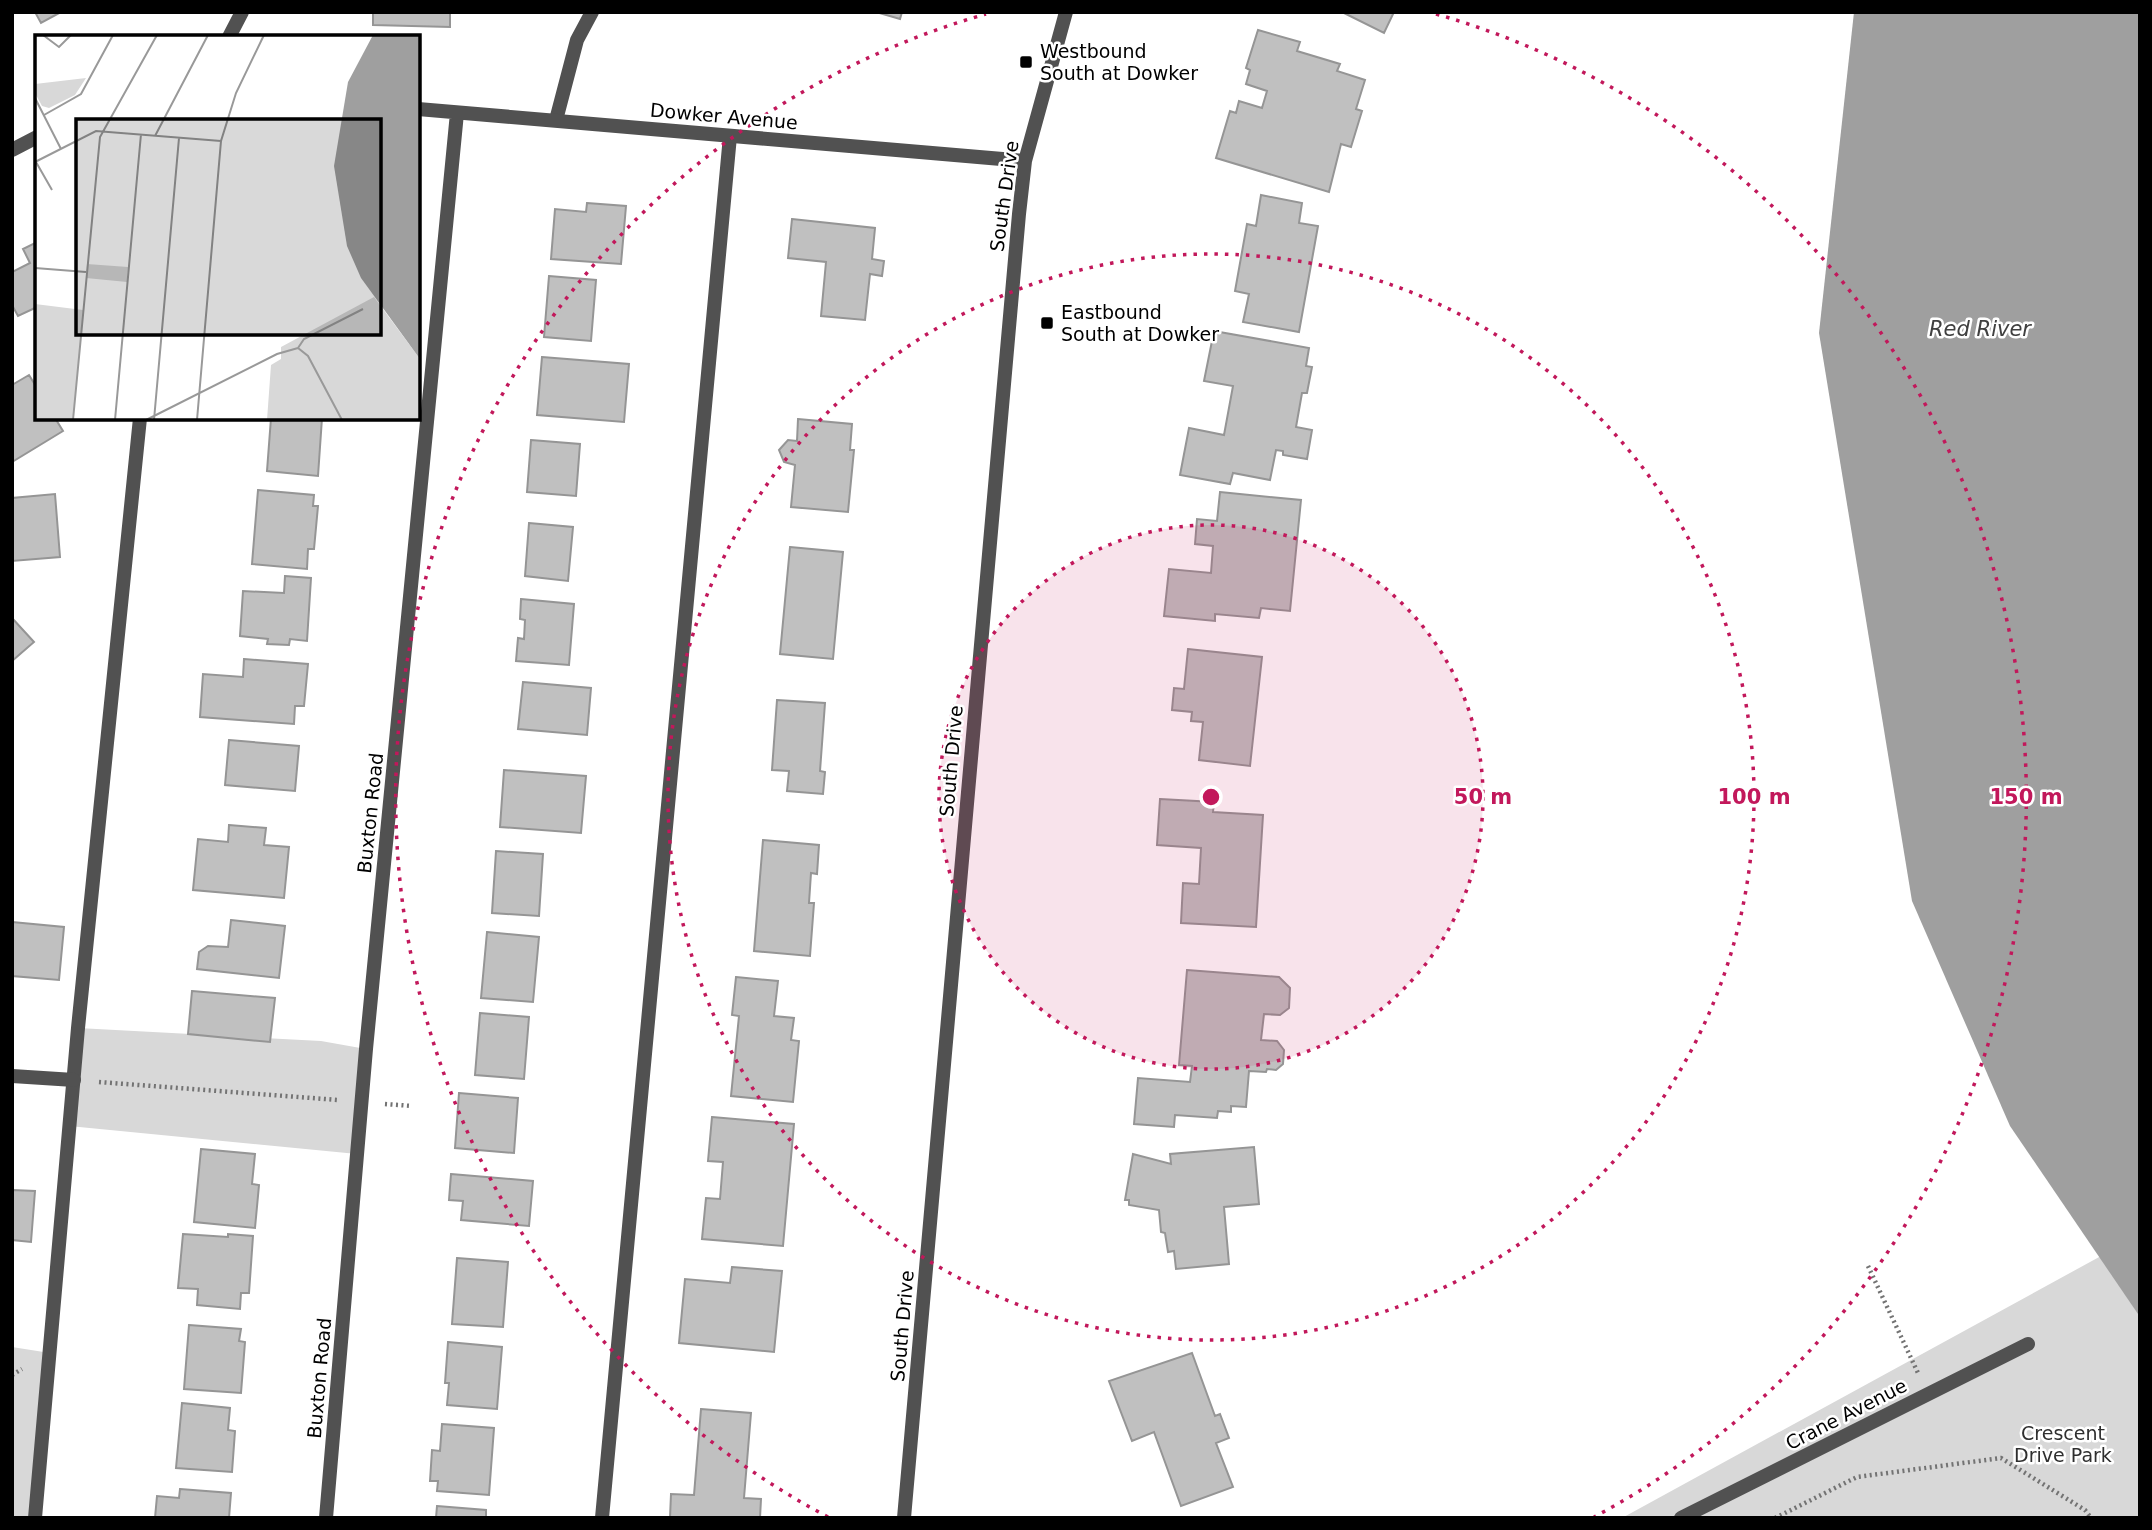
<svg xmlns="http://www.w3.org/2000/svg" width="2152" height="1530" viewBox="0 0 2152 1530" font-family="'DejaVu Sans',sans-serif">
<rect width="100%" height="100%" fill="#fff"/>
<path fill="#d8d8d8" d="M78 1028 321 1041 366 1049 357 1154 69 1126Z
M2101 1256 2140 1317V1518H1622Z
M12 1347 50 1353 35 1518H12Z"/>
<path fill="#9f9f9f" d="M1854 12H2140V1317L2010 1126 1912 901 1819 333Z"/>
<path fill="#c0c0c0" stroke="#959595" stroke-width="2" d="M35 12H61L41 23Z
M373 12H450V27L373 25Z
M876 12H902L900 19Z
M1342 12H1394L1384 33Z
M1258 30 1300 42 1297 51 1340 64 1337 71 1365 80 1356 109 1362 111 1351 147 1341 144 1329 192 1216 158 1230 111 1236 113 1239 101 1262 108 1267 91 1246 84 1250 70 1246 68Z
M1261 195 1302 203 1299 223 1318 226 1299 332 1243 322 1249 294 1235 291 1247 224 1256 226Z
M587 203 626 206 621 264 551 259 555 209 586 212Z
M792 219 875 228 872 259 884 261 882 276 870 274 865 320 821 316 826 262 788 258Z
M37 242V307L18 316 12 305V272L30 263 23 249Z
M549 276 596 280 591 341 544 337Z
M1214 331 1309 348 1306 366 1312 367 1307 393H1302L1296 427 1312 430 1307 459 1283 455V451L1276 450 1270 480 1233 473 1230 484 1180 475 1189 428 1224 435 1233 386 1204 381Z
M542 357 629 364 624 422 537 415Z
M29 375 37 388V418H55L63 431 12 462V385Z
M271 418H322L318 476 267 471Z
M798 419 852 424 850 450H854L848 512 791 507 795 465 784 462 779 450 788 440 797 441Z
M531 440 580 444 576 496 527 492Z
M258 490 314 495 313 506H318L314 549H308L307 569 252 564Z
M1220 492 1301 500 1290 611 1261 608 1259 618 1215 614V621L1164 616 1169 569 1211 573 1213 546 1195 544 1197 519 1217 521Z
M55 494 60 557 12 561V498Z
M529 523 573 527 568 581 525 576Z
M790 547 843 552 833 659 780 654Z
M285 576 311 578 307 641 290 639 289 645 267 644 268 639 240 636 243 591 284 593Z
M521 599 574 604 569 665 516 661 518 638 524 639 525 620 520 619Z
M12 618 34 642 12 661Z
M1188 649 1262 657 1250 766 1199 760 1203 722 1191 721 1192 712 1172 710 1174 688 1184 689Z
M244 659 308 664 304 706H295L294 724 200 717 203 674 243 677Z
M523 682 591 688 587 735 518 729Z
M777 700 825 703 820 771 825 772 823 794 787 791 789 771 772 770Z
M229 740 299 746 295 791 225 785Z
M504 770 586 776 581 833 500 827Z
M1160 799 1214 802 1213 812 1263 815 1256 927 1181 923 1183 883 1199 884 1201 848 1157 845Z
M229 825 266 828 264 845 289 847 284 898 193 890 198 839 228 842Z
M763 840 819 845 817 874 811 873 809 903H814L810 956 754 951Z
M496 851 543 854 539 916 492 913Z
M231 920 285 926 279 978 197 969 199 952 208 946 228 947Z
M12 922 64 927 59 980 12 976Z
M487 932 539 937 533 1002 481 998Z
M1187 970 1279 977 1290 988 1289 1008 1280 1015 1264 1014 1261 1040 1277 1041 1284 1050 1283 1064 1276 1070 1267 1069 1266 1072 1249 1071 1246 1107 1231 1106V1112L1218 1111 1217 1118 1175 1115 1174 1127 1134 1124 1138 1078 1190 1082 1192 1066 1179 1065Z
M736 977 778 981 774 1016 794 1018 791 1040 799 1041 793 1102 731 1096 739 1016 732 1015Z
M192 991 275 998 270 1042 188 1034Z
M480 1013 529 1017 524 1079 475 1075Z
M459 1093 518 1098 514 1153 455 1148Z
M712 1117 794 1124 783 1246 702 1239 706 1198 720 1199 723 1162 708 1161Z
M1254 1147 1259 1204 1224 1207 1229 1264 1176 1269 1174 1251 1168 1252 1165 1233 1161 1232 1159 1210 1129 1205V1200H1125L1133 1154 1171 1164 1170 1154Z
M201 1149 255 1154 252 1184 259 1185 255 1228 194 1222Z
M451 1174 533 1181 529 1226 461 1220 463 1201 449 1200Z
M12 1190 35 1191 31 1242 12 1240Z
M183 1234 228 1237V1234L253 1236 249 1293H241L240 1309 197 1305 198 1289 178 1288Z
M457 1258 508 1262 503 1327 452 1324Z
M732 1267 782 1271 774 1352 679 1343 685 1279 730 1283Z
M189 1325 241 1329 239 1341 245 1342 241 1393 184 1389Z
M448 1342 502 1347 497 1409 447 1405 449 1383H445Z
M1192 1353 1215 1416 1220 1414 1229 1438 1216 1443 1233 1487 1181 1506 1154 1432 1132 1441 1109 1381Z
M182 1403 230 1408 228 1430 235 1431 232 1472 176 1468Z
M701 1409 751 1413 744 1498 761 1499 760 1518H670L671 1494 694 1495Z
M442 1424 494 1428 489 1495 437 1491 438 1481H430L432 1450 440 1451Z
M180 1489 231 1493 229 1518H155L157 1496 179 1498Z
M437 1506 486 1510V1518H436Z"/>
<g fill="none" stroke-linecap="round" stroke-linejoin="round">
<path stroke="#737373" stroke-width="4.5" stroke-dasharray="2 3.5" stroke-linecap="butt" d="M99 1082 338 1100
M385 1104 412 1106
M1868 1266 1918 1373
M12 1375 22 1369
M1775 1518 1857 1477 2001 1458 2085 1510 2091 1518"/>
<path stroke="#515151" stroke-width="14" d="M556 120 577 40 592 12
M35 1518 78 1028 140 418
M602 1518 730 136"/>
<path stroke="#515151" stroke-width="14" d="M229 37 242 12
M418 109 1025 161
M12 150 37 137
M12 1076 74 1080
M326 1518 366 1049 457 113
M904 1518 1019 214 1025 161 1066 12
M1681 1518 2028 1344"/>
</g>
<circle cx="1211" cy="797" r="272" fill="#c2185b" fill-opacity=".12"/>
<g fill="none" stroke="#c2185b" stroke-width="3.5" stroke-dasharray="3.5 7">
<circle cx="1211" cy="797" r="272"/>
<circle cx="1211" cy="797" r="543"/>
<path d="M828 1517A815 815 0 0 1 986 14M1436 14A815 815 0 0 1 1594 1517"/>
</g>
<g fill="#000" stroke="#fff" stroke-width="2.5">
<rect x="1019" y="55" width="14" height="14" rx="3.5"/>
<rect x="1040" y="316" width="14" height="14" rx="3.5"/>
</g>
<g text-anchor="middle" stroke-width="5" stroke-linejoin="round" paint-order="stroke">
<g font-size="19" fill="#000" stroke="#fff" text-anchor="start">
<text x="1040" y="58">Westbound<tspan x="1040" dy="22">South at Dowker</tspan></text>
<text x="1061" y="319">Eastbound<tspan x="1061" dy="22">South at Dowker</tspan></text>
</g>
<g font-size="19" fill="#000" stroke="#fff">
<text transform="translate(724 116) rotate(5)" y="7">Dowker Avenue</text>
<text transform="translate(1004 196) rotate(-82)" y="7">South Drive</text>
<text transform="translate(951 761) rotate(-85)" y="7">South Drive</text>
<text transform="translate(370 813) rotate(-84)" y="7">Buxton Road</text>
<text transform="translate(902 1326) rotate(-85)" y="7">South Drive</text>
<text transform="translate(319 1378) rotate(-85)" y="7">Buxton Road</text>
<text transform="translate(1846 1414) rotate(-27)" y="7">Crane Avenue</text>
</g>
<g font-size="19" fill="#2f2f2f" stroke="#fff">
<text x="2063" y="1440">Crescent<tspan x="2063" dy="22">Drive Park</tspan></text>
</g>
<g font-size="21" font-style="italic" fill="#404040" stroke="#fff">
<text x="1980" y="336">Red River</text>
</g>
</g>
<g transform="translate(35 35)">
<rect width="385" height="385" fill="#fff"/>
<path d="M51 43 40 60 14 73 7 71 0 58V49ZM52 229 93 232 92 247 51 243ZM339 262 385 324V385H232L236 330 246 324V312ZM0 269 48 275 38 385H0Z" fill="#d8d8d8"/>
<path d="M338 0H385V324L326 243 312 211 299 131 313 47Z" fill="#9f9f9f"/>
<path fill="none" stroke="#999" stroke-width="2" d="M8 0 24 12 36 0M0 63 26 114M9 80 46 59 78 0M120 101 173 0M0 127 61 96 186 106M1 127 17 155M0 233 51 237M263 313 273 321 307 385M263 313 269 304 328 274M38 385 65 102 122 0M80 385 106 99M111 385 242 319 263 313M119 385 144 103M162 385 186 106 201 58 229 0"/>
<path fill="#000" fill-opacity="0.15" stroke="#000" stroke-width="3.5" d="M41 84H346V300H41Z"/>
<rect width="385" height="385" fill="none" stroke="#000" stroke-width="3.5"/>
</g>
<circle cx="1211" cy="797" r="10" fill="#c2185b" stroke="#fff" stroke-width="3.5"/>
<g font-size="21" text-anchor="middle" font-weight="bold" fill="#c2185b" stroke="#fff" stroke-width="5" stroke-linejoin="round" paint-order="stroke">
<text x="1483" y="804">50 m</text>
<text x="1754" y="804">100 m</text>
<text x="2026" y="804">150 m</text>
</g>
<rect width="2152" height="1530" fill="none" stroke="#000000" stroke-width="28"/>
</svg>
